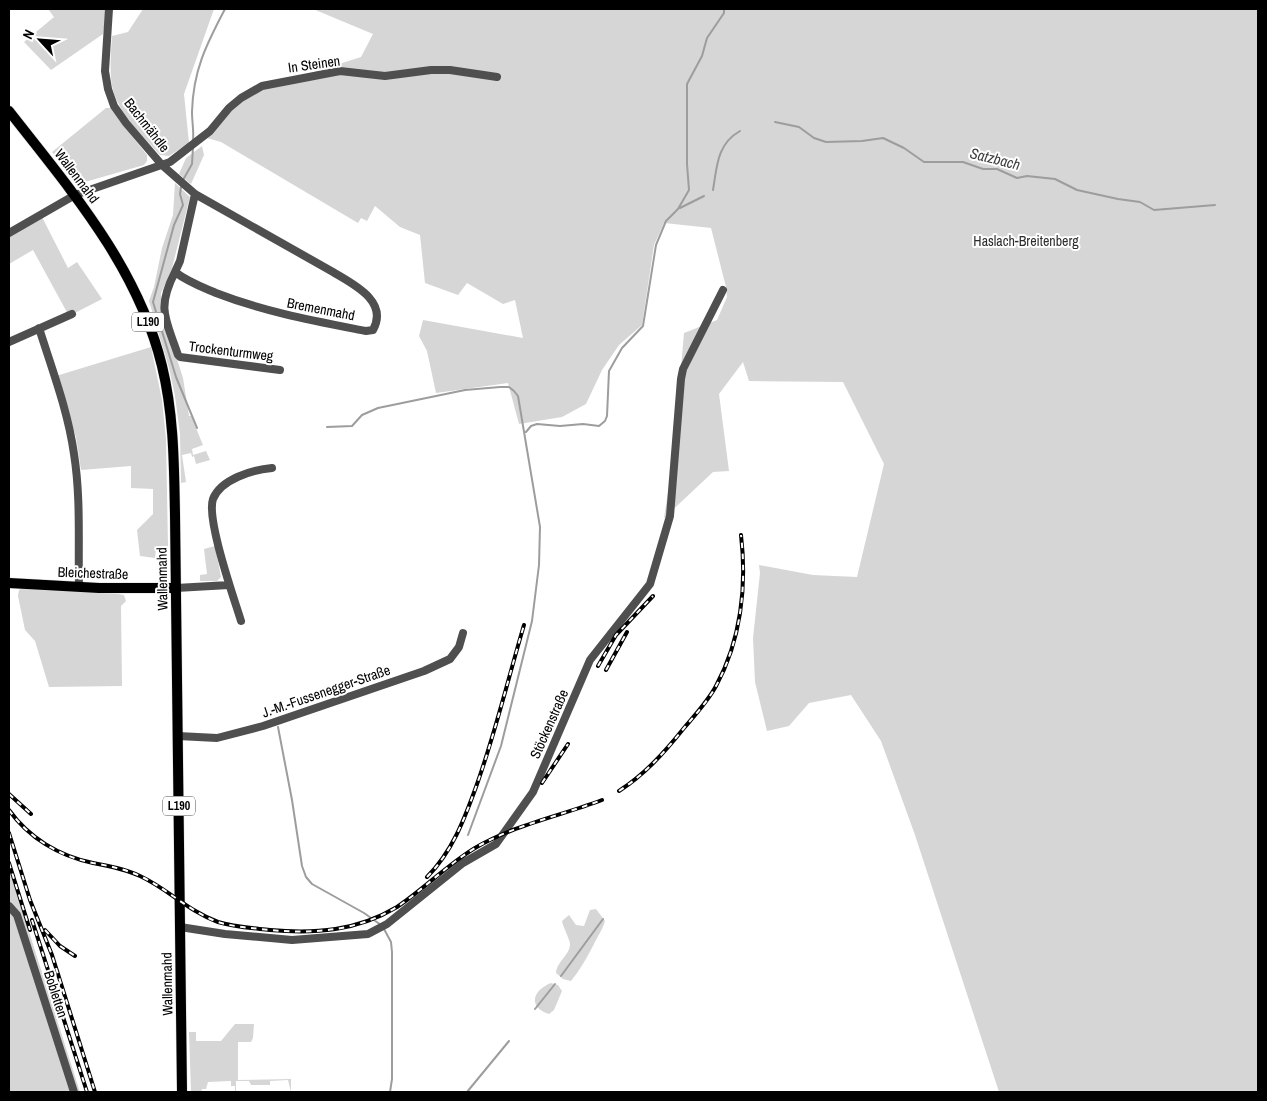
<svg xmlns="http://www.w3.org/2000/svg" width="1267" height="1101" viewBox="0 0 1267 1101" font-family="'Archivo Narrow',sans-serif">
<rect width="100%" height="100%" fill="#fff"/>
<path fill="#d6d6d6" d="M48 9H107L103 34 51 70 24 42 54 17Z
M143 9H214L184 94 189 143 169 156 160 155C141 133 113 110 111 78 110 64 111 50 112 36L128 32Z
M313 9H1258V1092H999L915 835 881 741 851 695 809 703 789 726 767 731 755 682 753 638 760 573 759 565 813 575 857 577 884 464 843 382 749 381 743 362 719 394 729 471 713 472 664 518 673 460 684 333 717 320 727 297 726 287 711 228 664 223 654 245 642 325 619 345 602 370 586 404 562 417 519 424 508 383 436 393 427 351 419 336 423 320 523 338 515 300 503 304 467 283 458 295 425 283 420 235 400 227 375 206 367 221 361 218 358 223 221 142 207 138 232 108 258 90 361 57 373 34Z
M106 108H112L120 121 147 155V161L144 165 78 184 52 152Z
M202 146 204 155 191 184 179 174 186 158Z
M175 183 190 197 171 272 161 293 162 312 183 378 189 416H191L203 445 192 449 193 455 206 451 210 460 196 464 194 456 192 457 191 453 182 455 186 482 181 483 180 434 175 396 169 368 149 301 154 287 162 248 173 215Z
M42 217 68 268 77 262 102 299 69 316 33 250 9 264V236Z
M151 347 162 400 166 439 168 547 156 548 155 558 140 556 137 530 153 514V489L131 488V466L81 470 76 437 56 376Z
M215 546 221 577 217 581H200V575L207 574 204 549Z
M23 588 118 594 124 595 126 601 121 606 122 686 49 687 35 641 25 630 18 596 19 590Z
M9 869 80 1092 9 1091Z
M596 909 605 921C602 931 597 937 593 946 586 959 580 970 571 981L563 979 556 973C557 961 570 955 570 944 570 940 563 927 562 921L569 915 576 925 584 926 590 910Z
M551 983 558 985 562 991 554 1010 549 1014C527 1007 533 990 551 983Z
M235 1024H254L253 1038 251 1042H238V1080L291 1079V1092L288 1080 270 1081V1085H251L249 1081H236V1092H235V1086H231V1081L208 1082 206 1089H202L201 1092H191L189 1032H196V1041H221Z"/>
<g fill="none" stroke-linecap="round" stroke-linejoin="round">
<path stroke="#9d9d9d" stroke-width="2" d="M775 122 799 127 814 138 826 142 862 141 883 138 904 148 924 162H963L983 169H997L1017 178 1027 176 1055 179 1077 190 1118 199 1140 202 1154 210 1215 205
M193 140C194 131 192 122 192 112 193 71 206 45 225 9
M183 180 192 164 193 147
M181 187 180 194 183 205 174 225 153 302 176 377 197 428
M713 190C717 166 717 144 740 131
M680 208 704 196
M327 427 352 426 362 415 378 408 465 390 500 387H509L514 391 518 396 540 527 539 565 532 621 501 746 468 835
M526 432 531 426 537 424 560 426 583 424 599 426 605 421 607 416 609 371 622 348 643 326 656 245 666 221 678 209 689 190 687 164V84L702 56 707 38 724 13V9
M278 727 292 800 302 866 306 877 312 884 364 913 381 925
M384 929 391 942 392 952V1079L390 1092
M561 976 603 919
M535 1009 555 984
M467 1092 509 1041"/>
<defs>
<path id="major" d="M9 111C70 189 138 267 162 366 174 415 174 465 175 514L182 1092
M9 583 99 588H176"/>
</defs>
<use href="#major" stroke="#dbdbdb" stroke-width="11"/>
<path stroke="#4f4f4f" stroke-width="8" d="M109 9 105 71 108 89 114 106 126 123 162 165 195 194 333 272C353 284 389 301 373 330L366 331C315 321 265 312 216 293 202 287 188 282 175 272L180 261 195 194
M9 233 75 195 170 162 210 131 229 108 241 98 262 86 340 71 385 76 431 70H450L497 77
M175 272C156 309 166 319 178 355L180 357 280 370
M39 328C52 369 68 411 74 454 81 498 78 543 79 587
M9 342 72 314
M176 588 229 585
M241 621C234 598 206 519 213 499 221 479 252 470 272 468
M178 736 217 738 263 726 424 671 450 659 459 647 463 633
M9 906 17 915 74 1092
M180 927 225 934 292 940 368 934 387 924 463 863 496 844 533 792 590 660 650 584 670 516 681 379 683 369 723 290"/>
<use href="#major" stroke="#000" stroke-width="10"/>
<defs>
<path id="rail" d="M598 666 616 635 653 596
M606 670 627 632
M542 783 568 744
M619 791C645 774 664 753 684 728 695 715 708 701 716 686 741 640 747 586 741 535
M9 794 31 814
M9 810C29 838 59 856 93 863 109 866 125 869 140 876 168 889 188 911 218 922 234 927 252 928 270 930 315 934 357 931 397 907 424 889 447 865 475 848 514 825 560 816 602 800
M9 833 30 900 52 955 95 1092
M9 863 30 930
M427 877C452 852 464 820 476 787 495 734 508 679 524 625
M32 920 87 1092
M45 930 60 946 75 956"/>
</defs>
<use href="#rail" stroke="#000" stroke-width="4"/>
<use href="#rail" stroke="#fff" stroke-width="2" stroke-dasharray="5.5" stroke-linecap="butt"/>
</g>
<g text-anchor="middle" stroke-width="4" stroke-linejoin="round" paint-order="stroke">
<g fill="#fff" stroke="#4c4c4c" stroke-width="1">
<rect x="132" y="312.5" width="32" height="19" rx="4"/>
<rect x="163" y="796.5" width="32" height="19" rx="4"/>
</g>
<g font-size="12" font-weight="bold" fill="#000">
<text x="148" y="326">L190</text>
<text x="179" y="810">L190</text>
</g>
<g font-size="14" fill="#000" stroke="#fff">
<text transform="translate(314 64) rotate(-8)" y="5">In Steinen</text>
<text transform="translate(147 125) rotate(52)" y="5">Bachmähdle</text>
<text transform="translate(77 176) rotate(53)" y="5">Wallenmahd</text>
<text transform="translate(321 309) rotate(11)" y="5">Bremenmahd</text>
<text transform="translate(231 351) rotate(7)" y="5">Trockenturmweg</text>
<text transform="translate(93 573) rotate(2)" y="5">Bleichestraße</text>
<text transform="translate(162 579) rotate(-91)" y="5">Wallenmahd</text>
<text transform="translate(326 691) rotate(-19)" y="5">J.-M.-Fussenegger-Straße</text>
<text transform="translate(549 724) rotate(-66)" y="5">Stöckenstraße</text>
<text transform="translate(167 984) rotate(-91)" y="5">Wallenmahd</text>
<text transform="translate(56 994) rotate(72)" y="5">Bobletten</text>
</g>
<g font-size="14" fill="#2d2d2d" stroke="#fff">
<text x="1026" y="246">Haslach-Breitenberg</text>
</g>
<g font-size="15" font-style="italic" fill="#3e3e3e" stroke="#fff">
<text transform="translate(995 159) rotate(14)" y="5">Satzbach</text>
</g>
</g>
<rect width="1267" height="1101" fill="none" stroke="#000000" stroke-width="20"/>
<g transform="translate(40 40) rotate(296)" stroke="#ffffff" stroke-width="4" paint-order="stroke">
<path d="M0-4L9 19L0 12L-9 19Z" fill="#000000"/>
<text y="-8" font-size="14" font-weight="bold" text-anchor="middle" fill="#000000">N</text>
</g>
</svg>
